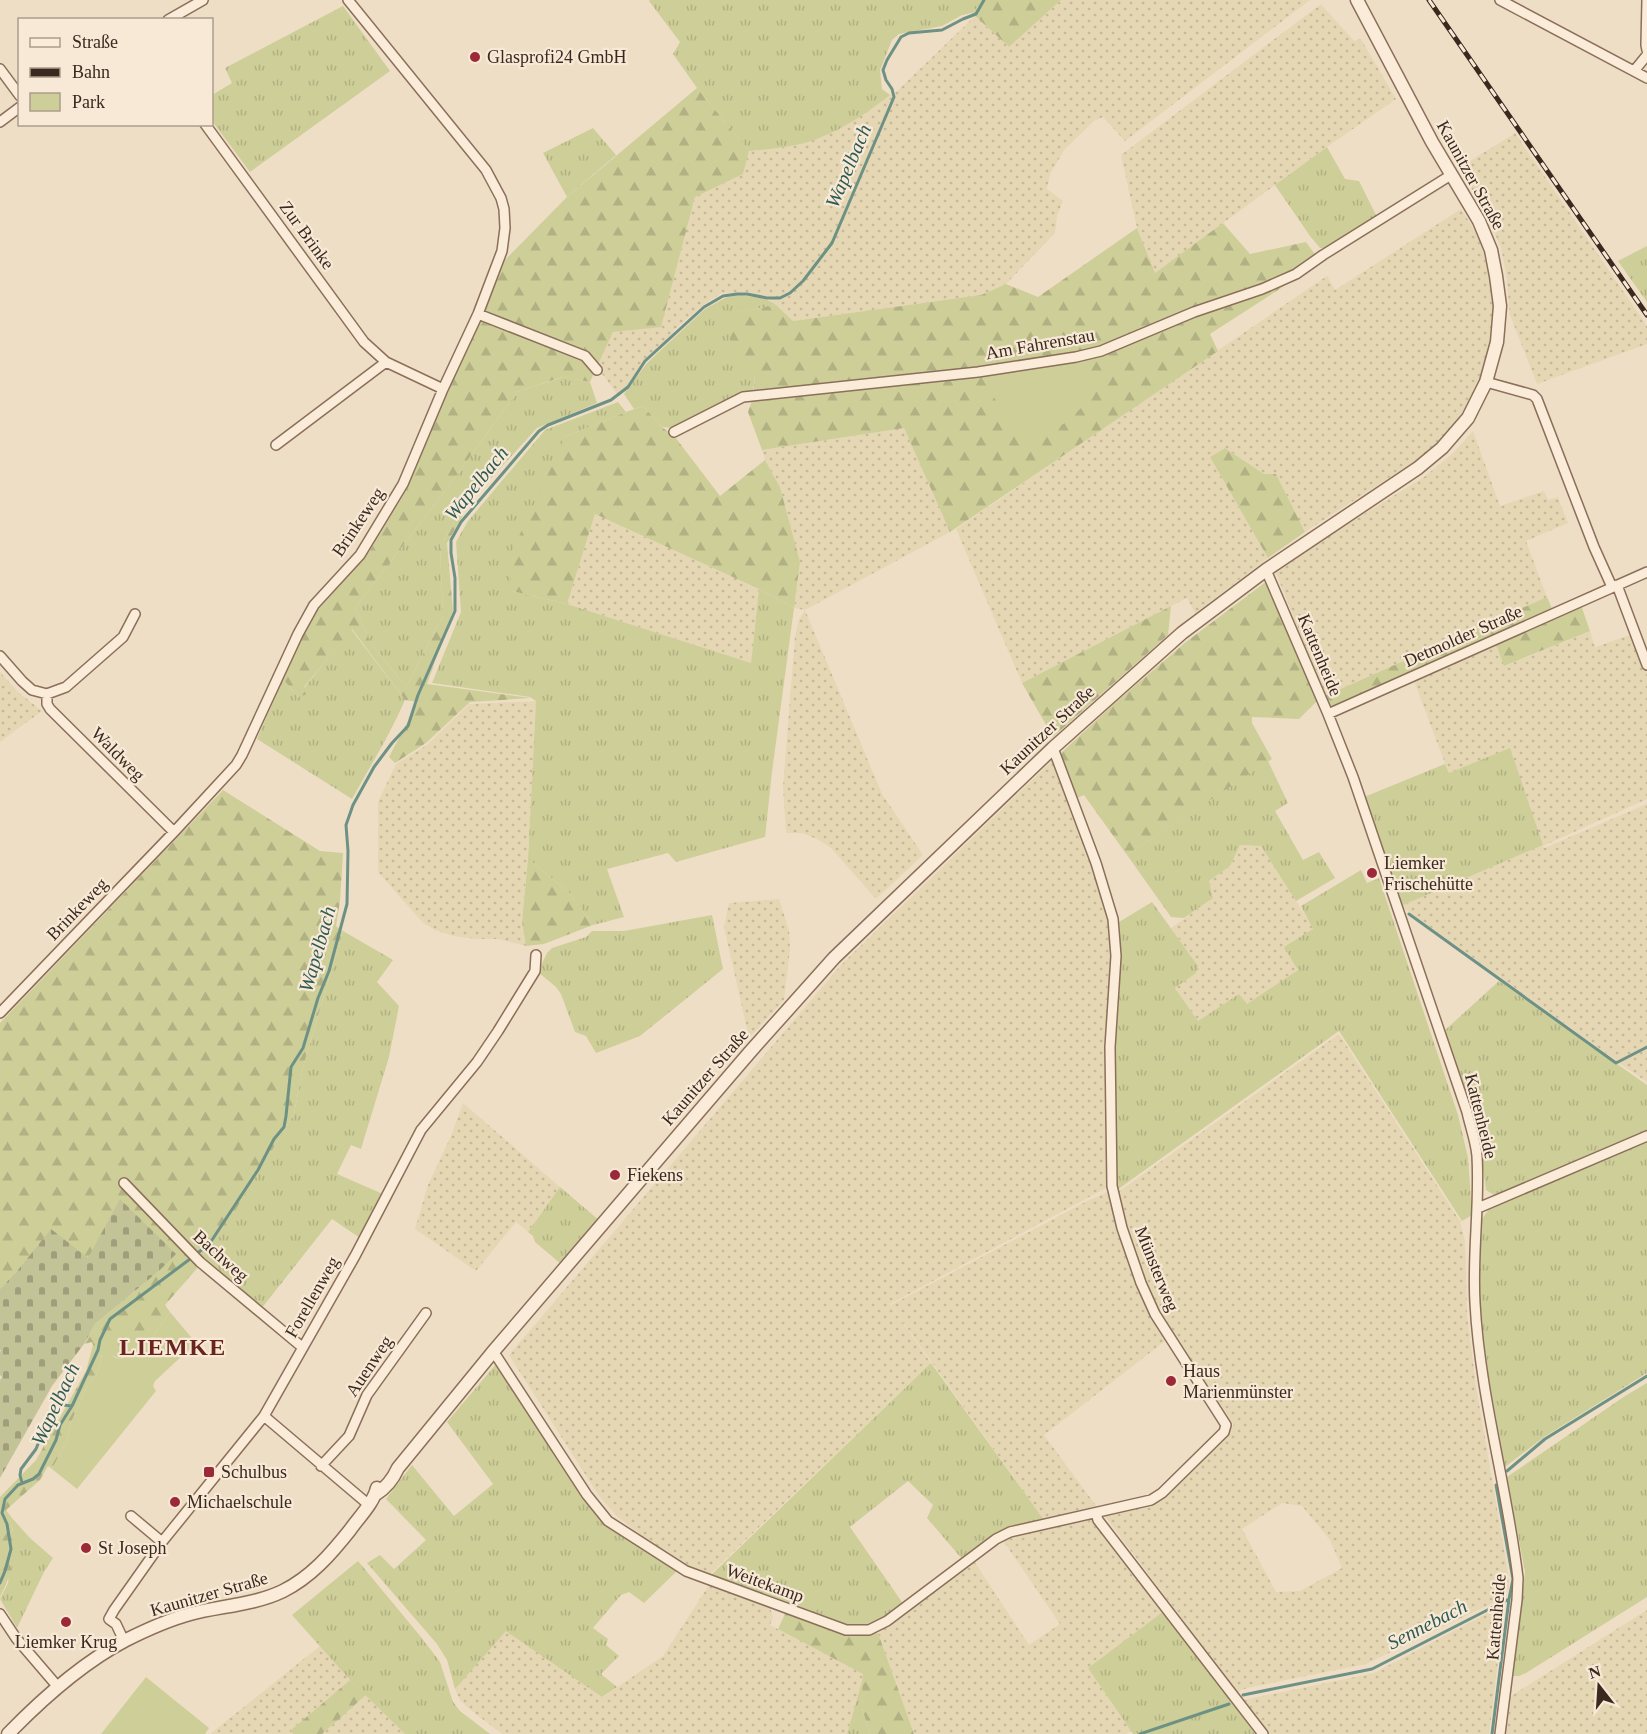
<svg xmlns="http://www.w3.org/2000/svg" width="1647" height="1734" viewBox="0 0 1647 1734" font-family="Georgia,serif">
<defs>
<pattern id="farmland-dots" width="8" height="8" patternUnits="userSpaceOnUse" patternTransform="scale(1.5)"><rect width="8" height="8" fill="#e5d7b3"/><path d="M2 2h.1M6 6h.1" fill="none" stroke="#c5b99a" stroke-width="1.8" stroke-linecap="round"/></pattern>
<pattern id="grass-tufts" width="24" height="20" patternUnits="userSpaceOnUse" patternTransform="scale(1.5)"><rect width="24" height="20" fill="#cece99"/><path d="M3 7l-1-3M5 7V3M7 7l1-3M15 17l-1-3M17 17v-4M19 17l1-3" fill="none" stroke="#b2b183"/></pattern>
<pattern id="forest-firs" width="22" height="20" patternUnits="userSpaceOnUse" patternTransform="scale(1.5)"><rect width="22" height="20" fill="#cece99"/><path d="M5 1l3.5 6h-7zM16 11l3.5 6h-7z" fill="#b2b183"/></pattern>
<pattern id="cemetery-stones" width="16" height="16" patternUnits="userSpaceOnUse" patternTransform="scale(1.5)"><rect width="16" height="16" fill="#c3c398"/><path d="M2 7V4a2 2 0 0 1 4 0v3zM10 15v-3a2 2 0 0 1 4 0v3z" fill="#a09e7b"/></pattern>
</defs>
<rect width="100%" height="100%" fill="#efdec6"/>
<path fill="url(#farmland-dots)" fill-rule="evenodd" d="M1061 0H1310L1125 141 1103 117 1094 121 1065 149 1050 174 1047 189 1063 201 1057 216 1055 233 1006 284 981 295 793 321 766 296 747 292 722 293 703 305 673 331 674 333 645 360 628 386 617 394 597 367 613 332 661 326 695 197 743 174 749 151 777 148 821 138 872 109 890 95 897 91 975 16 1009 47Z
M1321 4 1354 41 1361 39 1396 99 1327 147 1155 273 1137 228 1121 155Z
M1515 133 1647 326V344L1537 384 1510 315 1506 273 1501 248 1487 215 1459 168Z
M1461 209 1480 239 1492 288 1494 319 1487 360 1470 403 1444 436 1421 457 1305 532 1276 474H1264L1225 448 1210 457 1268 558 1195 613 1187 598 1022 683 956 529 1327 276 1335 290Z
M904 428 950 532 805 610 882 794 923 855 876 899 831 848 817 839 802 833H786L783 787 795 636 799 620 805 610 794 608 800 562 780 487 765 460 762 450Z
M1473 431 1500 506 1544 491 1548 500 1558 497 1568 523 1526 541 1547 597 1325 696 1276 573 1330 535 1424 477 1452 454Z
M595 514 759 589 751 663 567 604Z
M1590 631 1595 647 1633 634 1647 673V799L1543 846 1544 848 1647 804V1045L1617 1061 1401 906 1543 845 1509 749 1449 774 1414 681 1496 644 1505 666Z
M0 672 18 692 42 711 0 742Z
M536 701 528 859 522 922 526 946 498 939H476L453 936 435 930 423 923 378 872V802L396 764 427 745 469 704Z
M1054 759 1070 801 1109 921 1112 961 1105 1047 1106 1188 890 1304 931 1363 708 1576 658 1549 618 1517 599 1496 509 1355 841 965Z
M1240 845 1261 846 1314 929 1299 969 1247 1005 1239 994 1198 1021 1175 988 1196 973 1198 966 1171 928 1213 898 1209 881 1230 866Z
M779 899 789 930 790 949 784 1000 749 1038 724 927 729 903Z
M1339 1034 1460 1221 1465 1241 1467 1314 1476 1386 1507 1567 1509 1587 1505 1597 1366 1664 1247 1688 1237 1692 1104 1515 1155 1502 1166 1496 1234 1425 1157 1311 1144 1282 1118 1192ZM1282 1503 1302 1506 1330 1540 1342 1568 1300 1591 1276 1592 1242 1529Z
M1647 1049V1082L1619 1063Z
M463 1103 560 1187 528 1232 516 1222 476 1271 415 1229 428 1185 451 1136Z
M1108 1192 1135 1283 1150 1316 1165 1341 1044 1435 1097 1507 1044 1520 891 1305 1089 1200Z
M1092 1519 1164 1611 1088 1668 1131 1731 1126 1734H914L878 1633 974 1561 1029 1645 1060 1624 1002 1539Z
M709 1585 769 1605 773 1617 770 1625 864 1674 847 1734H502L468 1708 460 1700 455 1689 506 1630 603 1697 663 1656Z
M1505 1604 1489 1734H1269L1243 1700 1374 1673Z
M1647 1610V1734H1506L1511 1696Z
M320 1646 350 1680 291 1730 293 1734H210Z
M366 1695 405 1734H322Z"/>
<path fill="url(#grass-tufts)" d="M650 0H981L979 6 972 13 962 15 942 26 899 34 892 40 880 70 882 89 890 95C870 111 846 127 822 137 803 146 770 149 749 151L697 88 673 54 680 42 649 1Z
M343 6 390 71 250 172 212 121V95L232 83 225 68Z
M593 128 616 155 567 197 543 153Z
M1327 147 1345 179 1359 181 1377 217 1328 248H1320L1310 236 1275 185Z
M1647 246V302L1618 261Z
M736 295C749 296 767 297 776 305L739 312 755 375 753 392 672 428 662 427 643 406 634 409 624 394 647 363 705 309 725 298Z
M563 377 590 382 597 403 537 428 462 510 440 546 443 616 406 687 371 643 355 608 454 479 517 392Z
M618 402 626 412 565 437 512 591 567 604 751 663 759 589 794 608 772 772 765 837 676 862 668 853 607 869 624 917 593 925 568 891 528 859 536 701 530 697 432 683 461 612 456 542 468 521 545 430Z
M351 629 405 700C390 735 370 766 352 799L257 739 283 679 298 697 307 694 304 688Z
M1510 748 1543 845 1401 906 1364 797 1445 764 1449 773Z
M1268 761 1288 803 1275 811 1303 860 1319 852 1335 878 1296 901 1261 846 1240 845 1230 866 1209 881 1213 898 1184 918 1171 917 1127 855Z
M1361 870 1367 883 1379 878 1458 1115 1468 1158 1472 1215 1462 1221 1339 1031 1117 1190 1113 1047 1121 955 1119 922 1152 902 1198 966 1196 973 1175 988 1198 1021 1239 994 1247 1004 1298 970 1284 947 1313 929 1301 906Z
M712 915 723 969 640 1036 596 1053 586 1036 575 1032 561 994 556 987 538 972 547 953 552 948 586 937 592 931H624Z
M343 931 393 960 377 982 399 1006 389 1057 361 1149 351 1145 337 1174 383 1194 360 1238 332 1219 261 1309 204 1260 294 1114 303 1067Z
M1499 981 1647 1085V1132L1497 1197 1486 1190 1480 1143 1443 1032Z
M1647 1138V1373L1544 1437 1505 1467 1488 1373 1480 1302V1264L1482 1219 1492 1205Z
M560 1187 600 1221 561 1264 535 1242 533 1236 528 1232Z
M497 1363 607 1524 677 1571 644 1603 629 1592 621 1595 593 1628 608 1639 606 1645 619 1656 601 1674 617 1687 602 1697 506 1631 455 1689 447 1660 437 1644 367 1563 380 1555 394 1569 426 1540 386 1499 412 1465 454 1516 493 1484 447 1422Z
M931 1363 1044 1520 1006 1530 993 1535 962 1559 927 1518 933 1505 908 1481 850 1527 904 1605 883 1619 868 1625 847 1624 710 1576Z
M1647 1383V1597L1526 1673 1519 1676H1513L1525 1572 1507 1477 1625 1396Z
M12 1518 30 1538 53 1558 44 1572 17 1628 0 1599 8 1583 13 1530 10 1521Z
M358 1561 421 1637 440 1662 453 1702 460 1711 490 1734H405L350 1680 292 1615Z
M1164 1611 1255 1734H1133L1088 1668Z
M864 1674 862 1708 870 1734H847Z"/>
<path fill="url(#forest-firs)" d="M981 0H1061L1009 47 972 13 979 6Z
M697 88 749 151 743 174 695 197 661 327 613 332 590 382 562 377 517 392 454 479 355 608 371 643 406 687 443 616 440 546 462 510 463 515 447 543 453 611 427 684 531 698 470 702 426 743 395 763 389 757 418 702 405 700 352 629 304 687 308 694 298 697 283 679 310 619 369 552 406 491 501 264 567 197Z
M1223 223 1250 254 1306 242 1317 257 1292 272V281L1210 334 1218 351 950 532 904 428 762 450 748 412 753 398 755 375 729 337 738 312 776 305 793 321 981 295 1006 284 1038 297 1137 228 1155 273Z
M643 406 662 427 675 437 720 496 765 460 780 487 800 562 794 608 759 589 595 514 567 604 512 591 509 558 565 437 626 412Z
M1225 448 1264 474H1276L1305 532 1268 558 1210 457Z
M1267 581 1318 700 1299 719 1252 717V723L1272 759 1127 855 1084 795 1070 801 1060 754 1115 703 1186 642Z
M1547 597 1553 611 1331 709 1325 696Z
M1581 605 1590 631 1504 666 1496 644Z
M1171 606 1168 635 1053 737 1022 683Z
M223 790 320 851 343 853 340 901 336 926 343 931 303 1067 294 1114 207 1257 165 1305 170 1312 152 1338 120 1359 111 1355 102 1354 97 1374 85 1390 71 1423 67 1441 52 1469 48 1466 40 1480 6 1510 12 1518 10 1521C19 1547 13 1573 0 1597V1497L36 1460 86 1371 93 1345 92 1342 84 1344 95 1324 159 1271 175 1254 88 1258 18 1270 0 1289V1023Z
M528 859 568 891 593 925 544 944 526 946 522 922Z
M786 1612 870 1634 878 1633 914 1734H870L862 1708 863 1674 778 1629Z
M350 1680 366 1695 322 1734H293L291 1730Z"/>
<path fill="url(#cemetery-stones)" d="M120 1199 176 1254 159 1271 95 1324 84 1344 52 1386 0 1478V1380L2 1377 0 1375V1352L1 1350H0V1289L18 1270 51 1229 88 1258Z"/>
<path fill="#cece99" d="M1076 359 1095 394 1069 420 1026 449 979 373Z
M170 1312 196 1343 155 1381 153 1386 156 1391 77 1489 52 1469 67 1441 71 1423 85 1390 97 1374 102 1354 109 1351C112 1357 117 1360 123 1358L152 1338Z
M146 1677 209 1728 205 1734H101Z"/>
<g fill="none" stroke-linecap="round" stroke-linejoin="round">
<path stroke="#6d9285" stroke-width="3" d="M1409 914 1616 1063 1647 1047
M199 1252 210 1243 258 1170 274 1139 284 1127 286 1116 291 1067 303 1048 318 998 329 971 347 904 348 851 346 825 353 805 374 767 392 743 408 726 418 695 455 611V578L451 553V540L461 522 539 431 548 425 611 400 628 387 645 361 704 307 723 296 737 294H747L767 298H780L790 293 803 281 832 243 894 97 892 89 886 80 883 70 887 60 901 37 909 33 942 30 963 19 976 14 984 0
M54 1409 62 1405 72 1406
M1507 1471 1545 1439 1647 1376
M22 1483 20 1475 21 1469 36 1449 49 1417
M0 1583 5 1571 11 1549 7 1524 2 1513 5 1499 18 1485 33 1479 39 1474 56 1440 60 1425 72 1406 98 1350 100 1340 110 1319 190 1259
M1243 1695 1372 1669 1509 1599 1513 1579 1496 1485
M1140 1734 1229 1704
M1492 1734 1509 1599"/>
<defs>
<path id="minor" d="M1500 0 1647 78
M1647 0 1646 45 1647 50
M168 20 203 0
M0 69 20 96
M1634 71 1647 55
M0 122 20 107
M205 124 364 342 386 362 443 389
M478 314 585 356 597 370
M1486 382 1533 395 1537 399 1594 547 1612 587
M674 432 743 397 978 372 1076 357 1101 351 1194 312 1262 289 1296 274 1323 255 1451 175
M276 445 386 362
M1266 570 1328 714 1353 777 1467 1112C1470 1126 1476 1142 1477 1156 1480 1205 1472 1254 1475 1303 1480 1396 1507 1486 1518 1578L1517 1600 1500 1734
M1617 585 1647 665
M0 656 22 681 32 690 47 694 66 687 123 637 135 614
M47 694V704L50 709 174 832
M1328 714 1647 572
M0 1013 174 832 236 765 242 755 298 634 314 605 360 555 403 484 443 389 478 314 502 251 505 228 504 209 501 198 486 170 348 0
M124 1183 200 1262 302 1347
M1478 1208 1647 1136
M492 1353 497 1357 587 1495 608 1521 686 1571 846 1630H869L887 1621 996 1539 1010 1532 1151 1500 1162 1493 1224 1432 1226 1425 1155 1314 1141 1283 1122 1228 1112 1186 1110 1047 1116 956 1113 919 1096 863 1053 748
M264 1416 369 1505
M321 1466 349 1436 367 1395 426 1313
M1096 1513 1098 1520 1263 1734
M131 1516 162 1542
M0 1614 16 1638 58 1687
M124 1641 116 1624 109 1619 114 1610 162 1542 264 1416 355 1256 421 1130 477 1062 498 1031 535 971 536 955"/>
<path id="tertiary" d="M376 1494C386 1488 393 1479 398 1468L492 1353 659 1158 750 1052 834 958 1053 748 1182 633 1266 570 1418 468 1442 448 1468 418 1486 382 1497 342 1500 306 1496 276 1491 250 1479 221 1432 142 1357 0
M8 1734C43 1698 82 1663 126 1640 146 1630 168 1620 190 1614 220 1606 254 1605 283 1591 311 1577 331 1554 350 1530 359 1517 373 1504 377 1488"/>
</defs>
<use href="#minor" stroke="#8b6f5b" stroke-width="12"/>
<use href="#tertiary" stroke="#8b6f5b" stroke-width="15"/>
<use href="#minor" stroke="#faecd9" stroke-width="9"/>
<use href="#tertiary" stroke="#faecd9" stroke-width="12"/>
<defs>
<path id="rail" d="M1429 0 1647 315"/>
</defs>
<use href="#rail" stroke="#3b291f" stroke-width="5"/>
<use href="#rail" stroke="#f7e9d6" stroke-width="3" stroke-dasharray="9" stroke-linecap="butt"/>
</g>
<g fill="#9c2937" stroke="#f7e9d6" stroke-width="2">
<circle cx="475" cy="57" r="6"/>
<circle cx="1372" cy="873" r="6"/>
<circle cx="615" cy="1175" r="6"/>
<circle cx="1171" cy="1381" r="6"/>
<rect x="203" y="1466" width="12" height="12" rx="3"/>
<circle cx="175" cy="1502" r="6"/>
<circle cx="86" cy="1548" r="6"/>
<circle cx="66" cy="1622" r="6"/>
</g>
<g text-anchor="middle" stroke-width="4.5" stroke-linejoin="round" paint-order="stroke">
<g font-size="18" fill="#3b291f" stroke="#f7e9d6" text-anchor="start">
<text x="487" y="63">Glasprofi24 GmbH</text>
<text x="1384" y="869">Liemker<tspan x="1384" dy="21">Frischehütte</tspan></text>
<text x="627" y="1181">Fiekens</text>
<text x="1183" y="1377">Haus<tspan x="1183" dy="21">Marienmünster</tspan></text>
<text x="221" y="1478">Schulbus</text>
<text x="187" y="1508">Michaelschule</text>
<text x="98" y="1554">St Joseph</text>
<text x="66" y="1648" text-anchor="middle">Liemker Krug</text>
</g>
<g font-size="18" fill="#3b291f" stroke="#f7e9d6">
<text transform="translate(1471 175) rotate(61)" y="6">Kaunitzer Straße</text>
<text transform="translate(307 235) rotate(54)" y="6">Zur Brinke</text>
<text transform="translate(1040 344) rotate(-10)" y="6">Am Fahrenstau</text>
<text transform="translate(358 522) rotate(-56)" y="6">Brinkeweg</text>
<text transform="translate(1463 636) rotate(-24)" y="6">Detmolder Straße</text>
<text transform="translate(1320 655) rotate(67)" y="6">Kattenheide</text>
<text transform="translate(1047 730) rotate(-43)" y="6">Kaunitzer Straße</text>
<text transform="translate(118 754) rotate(45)" y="6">Waldweg</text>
<text transform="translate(77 909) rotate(-46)" y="6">Brinkeweg</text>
<text transform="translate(705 1077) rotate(-49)" y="6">Kaunitzer Straße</text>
<text transform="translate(1481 1116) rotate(76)" y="6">Kattenheide</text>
<text transform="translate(221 1256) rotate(42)" y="6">Bachweg</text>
<text transform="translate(1157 1269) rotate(68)" y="6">Münsterweg</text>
<text transform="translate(312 1297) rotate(-60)" y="6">Forellenweg</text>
<text transform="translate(369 1366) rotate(-56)" y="6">Auenweg</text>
<text transform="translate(765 1583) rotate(20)" y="6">Weitekamp</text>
<text transform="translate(209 1594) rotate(-16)" y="6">Kaunitzer Straße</text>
<text transform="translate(1496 1617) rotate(-85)" y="6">Kattenheide</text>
</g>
<g font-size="20" font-style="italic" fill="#2e5b53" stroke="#f7e9d6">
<text transform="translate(848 166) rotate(-67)" y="7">Wapelbach</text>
<text transform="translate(476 483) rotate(-51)" y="7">Wapelbach</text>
<text transform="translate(317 949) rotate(-74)" y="7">Wapelbach</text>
<text transform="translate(55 1404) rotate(-65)" y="7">Wapelbach</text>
<text transform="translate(1427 1624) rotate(-27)" y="7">Sennebach</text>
</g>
<g font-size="24" font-weight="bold" letter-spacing="1.5" fill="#69251d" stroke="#f7e9d6">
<text x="173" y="1355">LIEMKE</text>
</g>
</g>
<rect x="18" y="18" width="195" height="108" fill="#f7e9d6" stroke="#ac9c8d" stroke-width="1.5"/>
<rect x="30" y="38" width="30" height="9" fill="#faecd9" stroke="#ac9c8d" stroke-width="1.5"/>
<text x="72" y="48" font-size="18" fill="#3b291f">Straße</text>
<rect x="30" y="68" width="30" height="9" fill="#3b291f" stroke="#ac9c8d" stroke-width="1.5"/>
<text x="72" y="78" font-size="18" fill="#3b291f">Bahn</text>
<rect x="30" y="93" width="30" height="18" fill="#cece99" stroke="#ac9c8d" stroke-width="1.5"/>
<text x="72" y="108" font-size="18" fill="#3b291f">Park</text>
<g transform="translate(1599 1686) rotate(343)" stroke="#f7e9d6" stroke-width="4.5" paint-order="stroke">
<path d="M0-4.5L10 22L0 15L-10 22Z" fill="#3b291f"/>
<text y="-9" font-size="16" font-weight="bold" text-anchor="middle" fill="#3b291f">N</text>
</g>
</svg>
